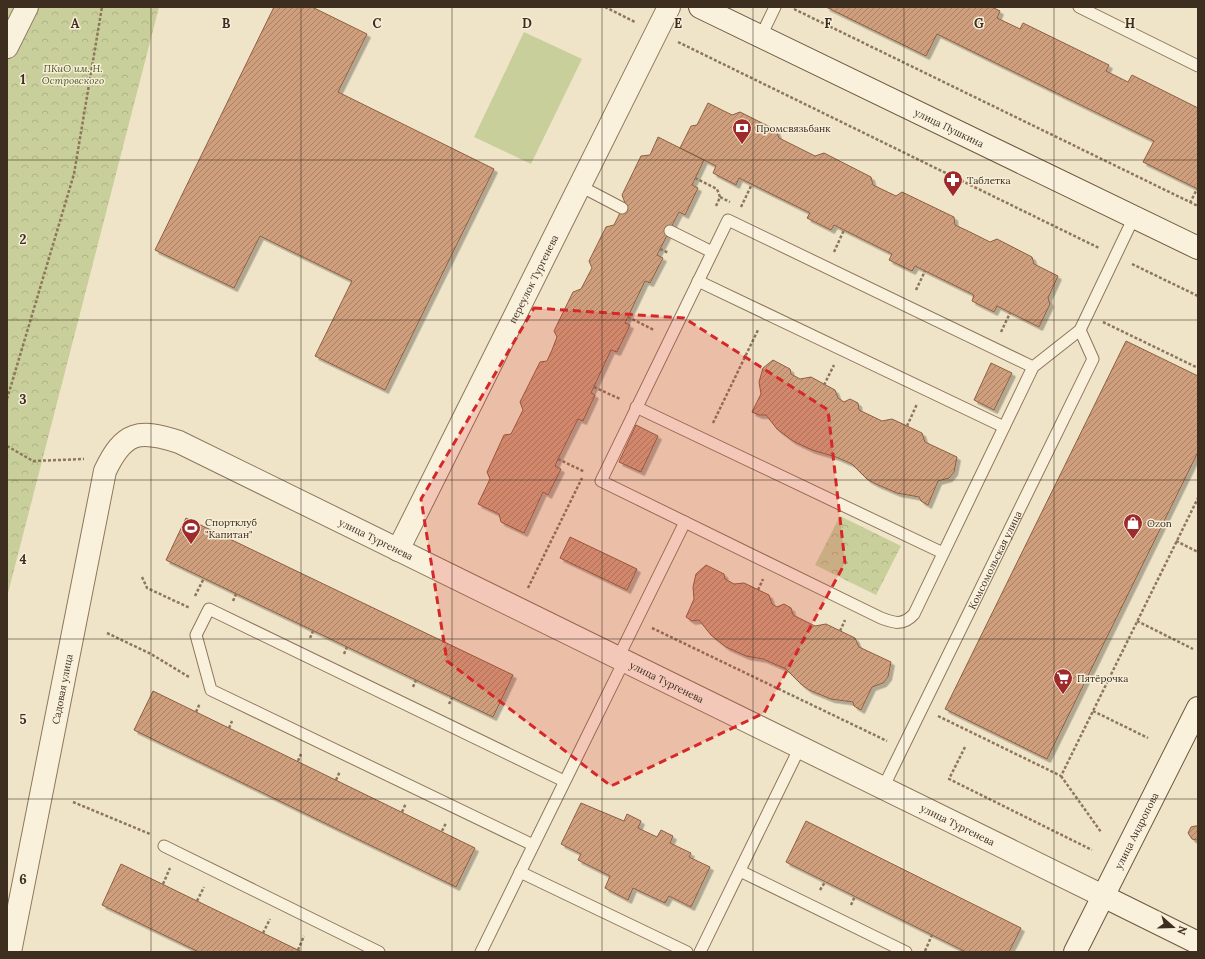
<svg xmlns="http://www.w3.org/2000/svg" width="1205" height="959" viewBox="0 0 1205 959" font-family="Lora,serif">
<defs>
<pattern id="park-crowns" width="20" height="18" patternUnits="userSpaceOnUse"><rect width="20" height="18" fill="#c9cf9b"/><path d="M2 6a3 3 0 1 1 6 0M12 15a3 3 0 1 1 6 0" fill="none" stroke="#aeb285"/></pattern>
<pattern id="building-hatch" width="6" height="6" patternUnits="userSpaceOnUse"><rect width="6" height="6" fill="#cf9f7d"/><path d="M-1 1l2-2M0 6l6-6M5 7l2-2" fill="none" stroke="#a98266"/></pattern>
<filter id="shadow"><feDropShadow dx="3.5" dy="3.5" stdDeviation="0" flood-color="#0004"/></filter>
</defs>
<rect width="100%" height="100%" fill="#f0e4c8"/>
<path fill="url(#park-crowns)" d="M7 7H159L7 597Z
M840 516 901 546 876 595 815 565Z"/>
<path fill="#c9cf9b" d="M524 32 582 59 531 164 474 137Z"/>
<path fill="url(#building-hatch)" stroke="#8d5f41" filter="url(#shadow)" d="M274 7H312L367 34 338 92 494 169 385 390 315 356 352 281 260 236 234 288 155 250Z
M826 7H992L1000 11 997 18 1020 29 1023 23 1109 65 1106 71 1128 82 1132 75 1198 108V189L1143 162 1154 141 937 34 926 56Z
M708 103 732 115 740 112 776 130 779 138 815 156 824 153 871 177 873 185 896 196 902 192 954 217 955 225 968 231 990 242 997 239 1032 257 1034 264 1058 276 1048 298 1050 304 1039 327 997 306 994 312 972 301 974 295 915 266 912 271 889 260 892 254 834 225 831 230 807 218 810 213 739 178 736 185 713 173 716 166 680 148 691 126 697 125Z
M658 137 704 160 692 185 698 188 685 215 679 212 657 255 663 258 650 283 645 281 625 323 630 325 617 352 611 350 591 393 595 395 583 421 578 419 558 459 555 466 561 469 548 495 543 492 524 533 501 522 499 514 478 504 490 479 487 472 504 435 511 434 523 410 520 402 540 362 547 361 552 350 557 337 554 331 573 292 581 289 592 268 589 261 606 227 614 225 625 203 622 195 641 156 650 155Z
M1126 341 1198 376V452L1047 759 945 709Z
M773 360 790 369 791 374 800 379 811 377 835 390 838 398 844 402 850 399 858 403 859 410 882 421 892 419 922 433 925 442 957 457 954 472 949 478 938 481 928 505 921 501 919 497 897 493 876 484 867 479 852 464 836 457 812 450 793 441 777 429 766 415H759L752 412 761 394 759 382 763 368Z
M991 363 1012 373 994 410 974 400Z
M636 425 658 436 641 472 619 462Z
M186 518 513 675 493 717 166 560Z
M570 537 637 569 627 590 560 558Z
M706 565 724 574 725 579 734 584 744 583 769 595 772 604 777 607 784 604 791 608 793 615 815 626 826 624 855 638 859 647 891 662 888 677 883 683 872 687 861 710 854 706 853 702 831 699 809 690 801 684 786 669 763 659 746 656 726 647 711 635 699 620 692 621 686 617 694 599 693 587 696 574Z
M153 691 475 848 456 887 134 730Z
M581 803 624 821 627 814 641 821 638 828 657 837 661 830 673 836 670 843 691 853 689 857 710 867 691 907 669 896 665 903 633 888 628 900 605 888 610 876 578 860 581 854 561 844Z
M806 821 1021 928 1009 952H966L786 862Z
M1195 826H1198V839L1196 840 1192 839 1188 833 1191 827Z
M121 864 197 901 302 952H199L102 905Z"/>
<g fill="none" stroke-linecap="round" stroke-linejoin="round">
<defs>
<g id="lane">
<path d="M1079 7 1198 66"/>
<path d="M761 36 775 7"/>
<path d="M580 186 622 208"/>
<path d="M670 231 712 252"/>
<path d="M698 281 1004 427"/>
<path d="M1033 367 728 220 601 481 881 618C894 623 903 626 914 614L1033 367 1080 330 1134 217"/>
<path d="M636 407 943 553"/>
<path d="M618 658 685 522"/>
<path id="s1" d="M883 788 1093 359 1080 330"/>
<path d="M533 845 211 690 196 635 209 609 564 781"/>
<path d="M164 846 379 952"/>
<path d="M740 871 906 952"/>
<path d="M520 872 687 952"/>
<path d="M481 952 624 661"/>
<path d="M700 952 800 747"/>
</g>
<g id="street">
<path d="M7 47 27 7"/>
<path id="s2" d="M398 550 669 7"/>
<path id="s3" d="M10 952 105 471C124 431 139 429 179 442L1103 896"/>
</g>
<g id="secondary">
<path id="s4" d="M700 7 1198 248"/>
<path d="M1103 896 1198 943"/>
<path id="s5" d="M1075 952 1198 708"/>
</g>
</defs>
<use href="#lane" stroke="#8d765c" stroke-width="13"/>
<use href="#street" stroke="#8d765c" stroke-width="24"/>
<use href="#secondary" stroke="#6f573f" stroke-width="24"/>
<path stroke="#8d765c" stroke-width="2.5" stroke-dasharray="3 2" stroke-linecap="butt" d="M605 7 635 22
M794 9 1198 206
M678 42 1099 248
M695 178 717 189 720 197
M1190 203 1197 189
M716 206 720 197 730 202
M741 207 752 184
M660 249 669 253
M834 252 844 230
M1132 264 1198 296
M916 290 925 271
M628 317 654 330
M1103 322 1198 368
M1001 332 1010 313
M824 385 834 365
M594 387 620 399
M7 399 74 174 102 7
M713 423 758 330
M907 426 917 404
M7 446 33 461 84 459
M558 459 585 472
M1176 541 1198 552
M142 577 147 588 190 608
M528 588 582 478
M758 590 763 579
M195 596 204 578
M233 601 236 594
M1137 621 1193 649
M652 628 887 741
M840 631 845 620
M107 633 151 654 189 677
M310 638 313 631
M344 654 347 647
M413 687 416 680
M449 704 452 698
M1093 711 1148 738
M196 712 200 703
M938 716 1061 776 1198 498
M229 728 232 721
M965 747 949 779 1092 850
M298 761 301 754
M1061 776 1101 832
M336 780 340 771
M73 802 150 834
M402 812 406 803
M442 831 446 823
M163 884 170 868
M820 890 825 882
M197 901 204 887
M851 905 855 896
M263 933 270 919
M298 950 304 936
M925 951 932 935
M962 952 963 950"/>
<use href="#lane" stroke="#faf1dc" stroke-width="11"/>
<use href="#street" stroke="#faf1dc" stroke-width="22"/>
<use href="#secondary" stroke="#faf1dc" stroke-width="22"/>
</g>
<path fill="#d62828" fill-opacity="0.2" stroke="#d62828" stroke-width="3" stroke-dasharray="8 5" stroke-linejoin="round" d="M534 308 684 318 828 410 845 563 764 713 611 786 447 661 421 499Z"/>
<path fill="none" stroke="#3d2e20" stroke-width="1" stroke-opacity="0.55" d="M151 7V952M301 7V952M452 7V952M602 7V952M753 7V952M904 7V952M1054 7V952M7 160H1198M7 320H1198M7 480H1198M7 639H1198M7 799H1198"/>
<defs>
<symbol id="bank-pin" viewBox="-11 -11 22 30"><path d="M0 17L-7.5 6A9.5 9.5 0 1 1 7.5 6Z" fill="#9e2a2b" stroke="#f7eed8"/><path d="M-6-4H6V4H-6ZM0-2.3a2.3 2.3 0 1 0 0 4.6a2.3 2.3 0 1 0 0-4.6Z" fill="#fff"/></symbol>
<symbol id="pharmacy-pin" viewBox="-11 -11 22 30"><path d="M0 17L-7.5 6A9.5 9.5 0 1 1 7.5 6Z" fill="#9e2a2b" stroke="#f7eed8"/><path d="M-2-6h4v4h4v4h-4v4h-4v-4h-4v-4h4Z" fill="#fff"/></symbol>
<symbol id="shop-pin" viewBox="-11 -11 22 30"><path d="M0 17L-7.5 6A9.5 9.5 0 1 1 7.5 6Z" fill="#9e2a2b" stroke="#f7eed8"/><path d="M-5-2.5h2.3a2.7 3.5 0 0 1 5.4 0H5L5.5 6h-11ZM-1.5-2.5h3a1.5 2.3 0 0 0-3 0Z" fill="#fff"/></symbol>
<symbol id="stadium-pin" viewBox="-11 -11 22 30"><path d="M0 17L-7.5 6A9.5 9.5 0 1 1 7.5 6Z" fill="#9e2a2b" stroke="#f7eed8"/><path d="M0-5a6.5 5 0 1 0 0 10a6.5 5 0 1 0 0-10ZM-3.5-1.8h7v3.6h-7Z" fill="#fff"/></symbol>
<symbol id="supermarket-pin" viewBox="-11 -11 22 30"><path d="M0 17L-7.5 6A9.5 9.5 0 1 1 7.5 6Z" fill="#9e2a2b" stroke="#f7eed8"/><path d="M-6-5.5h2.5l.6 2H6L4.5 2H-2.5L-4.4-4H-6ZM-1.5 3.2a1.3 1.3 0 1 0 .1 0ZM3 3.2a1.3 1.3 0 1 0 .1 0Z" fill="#fff"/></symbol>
</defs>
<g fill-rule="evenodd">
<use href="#bank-pin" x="731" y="117" width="22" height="30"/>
<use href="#pharmacy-pin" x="942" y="169" width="22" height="30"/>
<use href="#shop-pin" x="1122" y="512" width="22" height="30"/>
<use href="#stadium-pin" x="180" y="517" width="22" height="30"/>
<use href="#supermarket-pin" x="1052" y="667" width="22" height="30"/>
</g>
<g text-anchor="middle" stroke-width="3" stroke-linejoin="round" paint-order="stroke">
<g font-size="10" font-style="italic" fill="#4d5a26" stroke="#f7eed8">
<text x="73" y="72">ПКиО им. Н.<tspan x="73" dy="12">Островского</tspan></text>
</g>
<g font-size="10" fill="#3d2e20" stroke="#f7eed8" text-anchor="start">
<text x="756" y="132">Промсвязьбанк</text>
<text x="967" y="184">Таблетка</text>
<text x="205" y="526">Спортклуб<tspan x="205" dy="12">"Капитан"</tspan></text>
<text x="1147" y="527">Ozon</text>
<text x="1077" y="682">Пятёрочка</text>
</g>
<g font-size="10" fill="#3d2e20" stroke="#f7eed8">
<text dy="4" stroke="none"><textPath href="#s4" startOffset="277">улица Пушкина</textPath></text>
<text dy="4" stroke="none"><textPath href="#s2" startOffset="303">переулок Тургенева</textPath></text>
<text dy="4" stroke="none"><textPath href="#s3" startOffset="802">улица Тургенева</textPath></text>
<text dy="4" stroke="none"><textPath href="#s1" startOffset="254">Комсомольская улица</textPath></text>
<text dy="4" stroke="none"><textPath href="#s3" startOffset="1126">улица Тургенева</textPath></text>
<text dy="4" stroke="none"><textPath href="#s3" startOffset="268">Садовая улица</textPath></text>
<text dy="4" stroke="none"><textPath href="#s3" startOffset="1450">улица Тургенева</textPath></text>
<text dy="4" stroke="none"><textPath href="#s5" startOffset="136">улица Андропова</textPath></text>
</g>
</g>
<g font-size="13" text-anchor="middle" font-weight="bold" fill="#3d2e20" stroke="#f7eed8" stroke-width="3" stroke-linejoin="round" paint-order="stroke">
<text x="75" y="28">A</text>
<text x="226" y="28">B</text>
<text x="377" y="28">C</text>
<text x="527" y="28">D</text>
<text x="678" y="28">E</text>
<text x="828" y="28">F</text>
<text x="979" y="28">G</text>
<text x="1130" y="28">H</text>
<text x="23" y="84">1</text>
<text x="23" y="244">2</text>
<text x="23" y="404">3</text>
<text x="23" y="564">4</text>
<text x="23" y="724">5</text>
<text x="23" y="884">6</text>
</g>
<rect width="1205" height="959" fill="none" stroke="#3d2e20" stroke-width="16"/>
<g transform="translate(1173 927) rotate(110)" stroke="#f7eed8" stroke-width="3" paint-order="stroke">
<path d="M0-3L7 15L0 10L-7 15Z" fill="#3d2e20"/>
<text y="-6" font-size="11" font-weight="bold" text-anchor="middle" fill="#3d2e20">N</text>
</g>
</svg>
